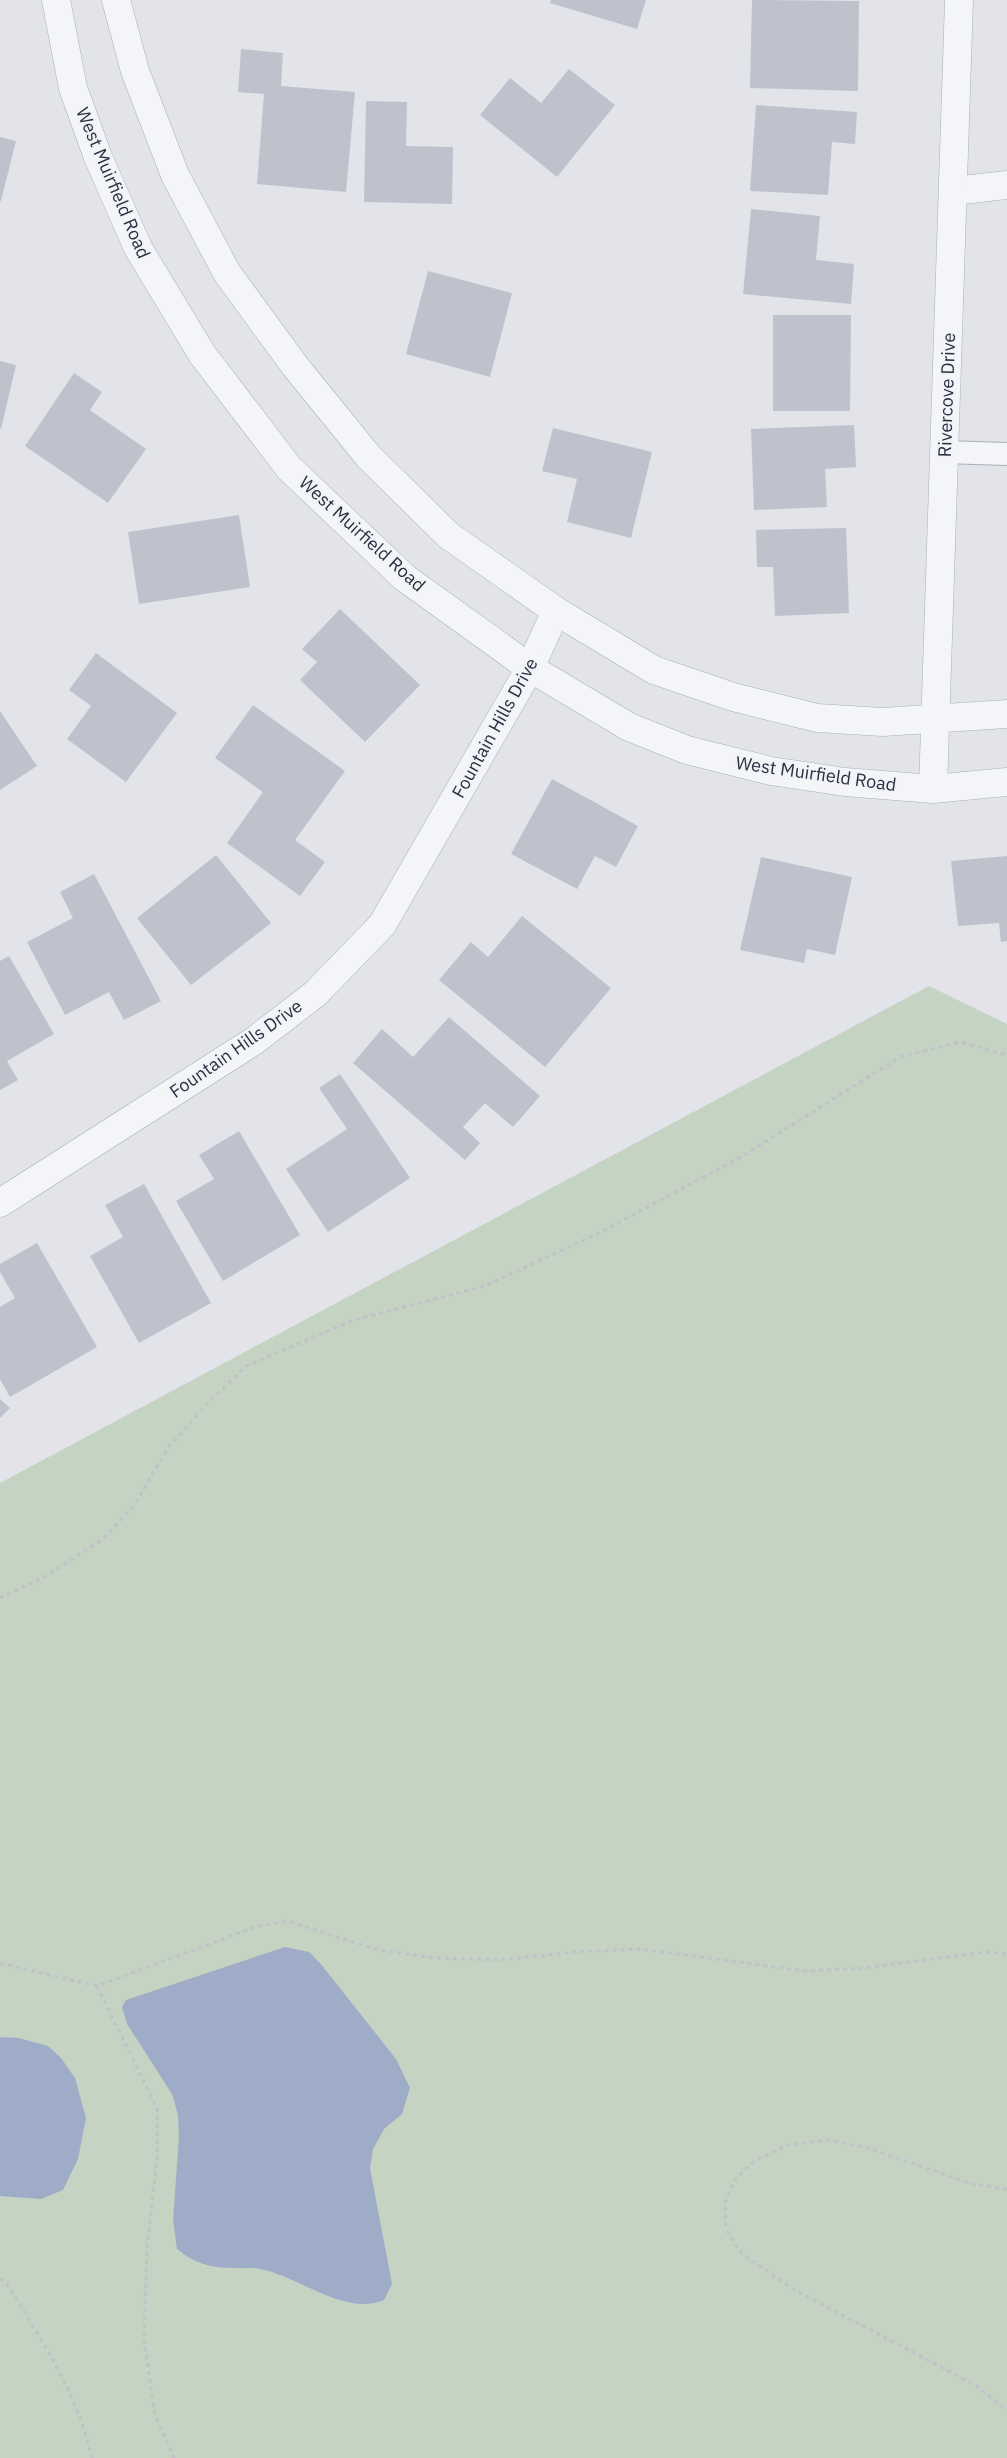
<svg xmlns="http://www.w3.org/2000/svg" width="1007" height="2458" viewBox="0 0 1007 2458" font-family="'IBM Plex Sans',sans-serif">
<rect width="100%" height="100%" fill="#e2e4ea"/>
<path fill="#c5d3c3" d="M929 986 1007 1024V2458H0V1483Z"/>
<path fill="#9facc8" d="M285 1947 309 1952 320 1963 396 2059 410 2088 402 2114 384 2129 373 2149 370 2168 392 2284 384 2300C346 2317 298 2276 260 2269 253 2267 245 2269 237 2268 212 2268 197 2265 177 2249L173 2220 179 2137 178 2115 172 2094 127 2024 122 2007 126 2000Z
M0 2037 19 2038 48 2046 61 2058 75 2078 86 2118 78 2159 63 2190 41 2199 0 2196Z"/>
<path fill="#bfc2cc" d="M551 0H646L637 29 550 3Z
M752 0 859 1 858 91 750 88Z
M241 49 283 53 281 86 355 92 346 192 257 184 264 94 238 92Z
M569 69 615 105 557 177 480 115 510 78 541 103Z
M366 101 407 102 406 146 453 147 452 204 364 202Z
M756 105 857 112 855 144 832 142 828 195 750 191Z
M0 137 16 141 1 201H0Z
M751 209 820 216 816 260 854 264 851 304 743 294Z
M428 271 512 293 490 377 406 354Z
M773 315H851L850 411H773Z
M0 361 16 365 1 429H0Z
M74 373 102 392 90 410 146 449 108 503 25 446Z
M854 425 856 467 825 469 827 507 754 510 751 429Z
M553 428 652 452 631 538 567 522 577 479 542 471Z
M239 515 250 587 139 604 128 532Z
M846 528 849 613 775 616 773 567H757L756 530Z
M340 609 420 685 365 742 300 680 317 662 302 649Z
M96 653 177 713 126 782 67 739 91 706 69 690Z
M253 705 345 771 295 840 325 862 300 896 227 843 263 792 215 758Z
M0 711 37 766 0 790Z
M552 779 638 826 616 867 595 856 577 889 511 854Z
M216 855 271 923 191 985 137 918Z
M1007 856V941L1001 942 999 923 958 926 951 861Z
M761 857 852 877 835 955 807 949 804 963 740 950Z
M94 874 161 1001 124 1020 109 992 65 1015 27 942 73 918 60 892Z
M522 916 611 988 545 1067 439 980 471 942 488 957Z
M9 956 54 1034 7 1061 18 1080 0 1090V961Z
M449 1017 540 1096 513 1127 485 1103 463 1127 480 1143 465 1160 353 1063 382 1029 413 1057Z
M340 1074 410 1178 328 1232 286 1169 347 1129 319 1088Z
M239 1131 300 1235 223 1281 176 1201 214 1179 199 1155Z
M144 1184 211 1303 139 1343 90 1256 123 1237 105 1205Z
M37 1243 97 1347 10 1397 0 1379V1307L15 1298 0 1272V1264Z
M0 1399 10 1408 0 1418Z"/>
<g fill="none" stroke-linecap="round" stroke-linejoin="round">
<defs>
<path id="service" d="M944 452 1007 454"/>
<path id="minor" d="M954 191 1007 185
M0 1203 254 1041 315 994 382 925 530 668 556 611"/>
<path id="tertiary" d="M56 0 73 88 98 157 138 248 202 354 289 468 405 578 530 668 629 727 687 750 771 771 845 782 933 789 1007 782
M116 0 135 71 175 175 227 273 295 366 368 456 448 535 556 611 654 670 733 697 817 718 883 722 1007 714
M933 789 959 0"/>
</defs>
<use href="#service" stroke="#abaeb7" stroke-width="24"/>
<use href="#minor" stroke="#abaeb7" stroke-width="29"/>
<use href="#tertiary" stroke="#abaeb7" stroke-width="29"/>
<path stroke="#c0c2c8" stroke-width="3" stroke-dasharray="4 4" stroke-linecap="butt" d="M0 1598 48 1575 103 1539 134 1506 168 1448 209 1402 246 1366 354 1320 485 1286 601 1232 741 1157 900 1057 960 1042 1007 1055
M0 1963 97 1986 255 1927 287 1921 378 1950 434 1958 500 1960 575 1952 640 1949 806 1971 865 1968 986 1952 1007 1954
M97 1986 157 2108V2159L147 2247 144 2340 155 2415 174 2458
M1007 2189 972 2184 871 2149 830 2140 788 2145 756 2160 736 2178 725 2203 726 2229 741 2253 793 2289 977 2386 1007 2411
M0 2279 7 2284C41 2339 78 2394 92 2458"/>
<use href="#service" stroke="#f4f5f8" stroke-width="22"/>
<use href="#minor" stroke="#f4f5f8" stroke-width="28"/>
<use href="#tertiary" stroke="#f4f5f8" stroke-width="28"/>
</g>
<g text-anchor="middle" stroke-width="4" stroke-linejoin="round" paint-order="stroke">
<g font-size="18" fill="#2b2f41" stroke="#f1f3f7">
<text transform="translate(113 183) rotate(67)" y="6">West Muirfield Road</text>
<text transform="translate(947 395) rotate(-88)" y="6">Rivercove Drive</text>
<text transform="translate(362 534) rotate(42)" y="6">West Muirfield Road</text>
<text transform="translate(495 728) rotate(-61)" y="6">Fountain Hills Drive</text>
<text transform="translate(816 774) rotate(8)" y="6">West Muirfield Road</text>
<text transform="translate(236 1049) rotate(-35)" y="6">Fountain Hills Drive</text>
</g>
</g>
</svg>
